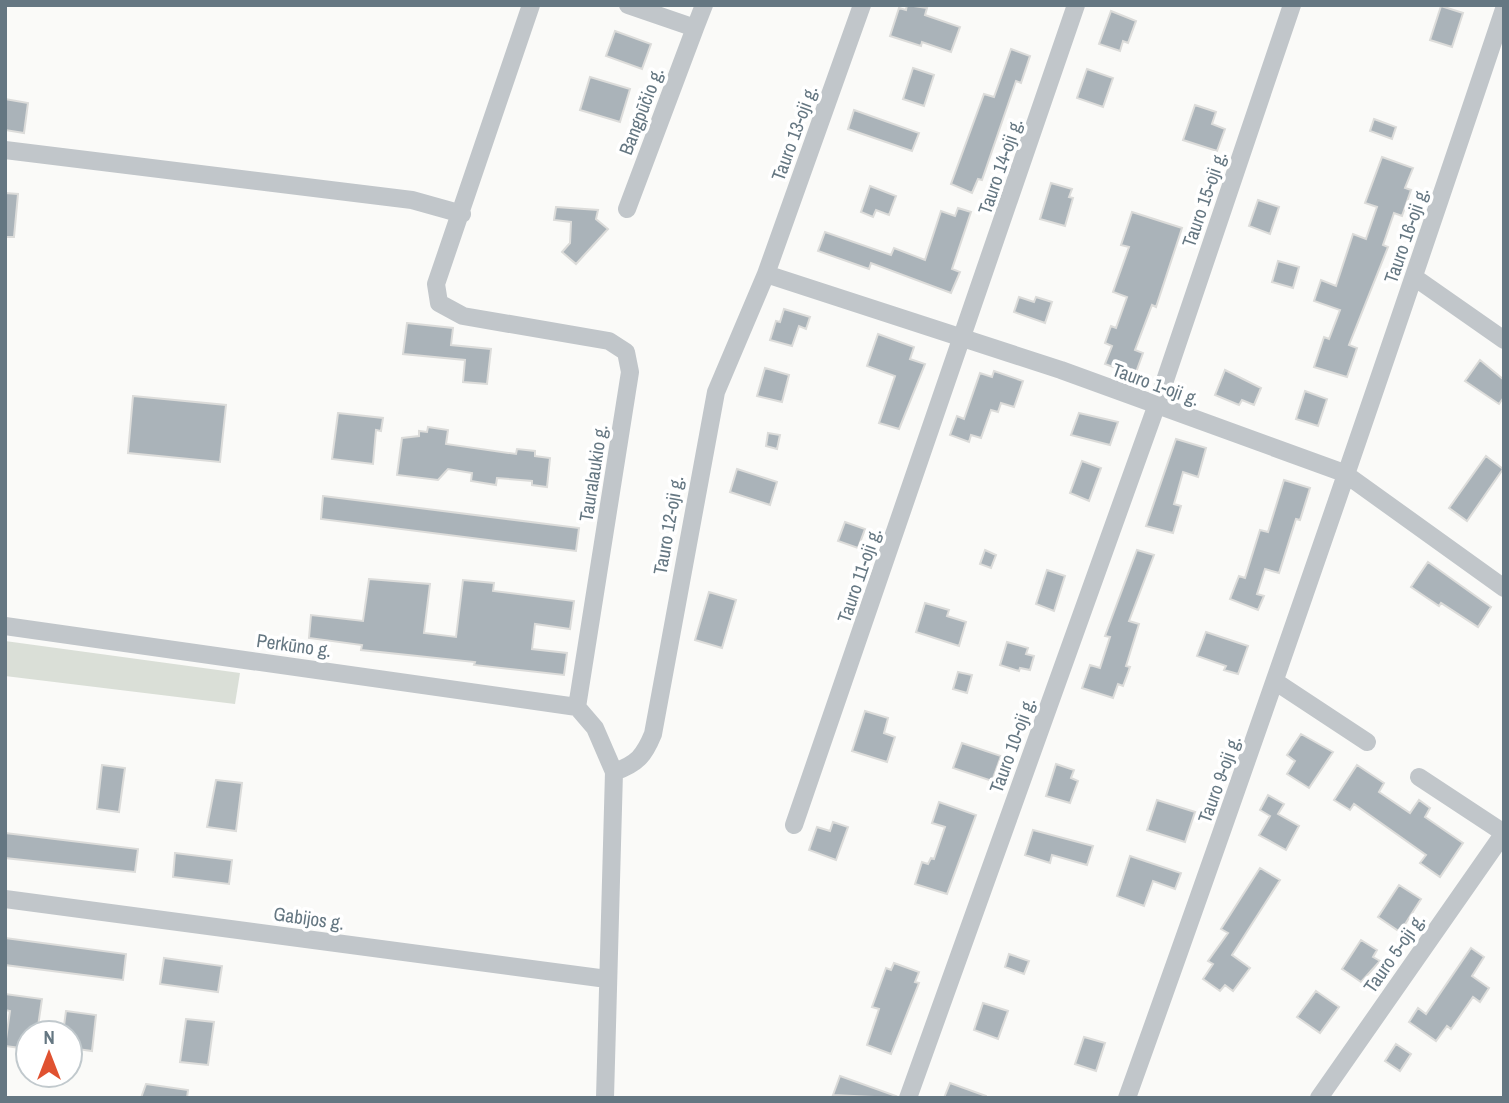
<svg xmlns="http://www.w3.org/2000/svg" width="1509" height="1103" viewBox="0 0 1509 1103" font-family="'Archivo Narrow',sans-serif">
<rect width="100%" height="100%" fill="#fafaf8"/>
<path fill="#dadfd7" d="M5 641 240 673 235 704 5 676Z"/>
<path fill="#aab3b9" stroke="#dcdcda" stroke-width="2" d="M907 5 927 8 925 15 960 27 951 52 922 42 921 46 890 36 899 8 906 10Z
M1441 6 1463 13 1452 47 1430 40Z
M1111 11 1136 21 1128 43 1123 41 1120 51 1099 44Z
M615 31 651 44 642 69 606 56Z
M1011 49 1030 56 1021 83 1016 81 982 180 978 179 972 193 951 184 984 94 994 97Z
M913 68 934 75 924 106 903 99Z
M1087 69 1113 78 1103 107 1077 98Z
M590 77 630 89 620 122 580 110Z
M5 99 28 103 24 133 5 130Z
M1195 105 1216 112 1212 124 1225 129 1217 151 1183 140Z
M854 110 919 133 912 151 848 129Z
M1374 119 1396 127 1392 139 1370 131Z
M1382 157 1413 168 1405 188 1411 190 1402 216 1394 213 1383 245 1388 247 1349 345 1357 348 1347 377 1314 367 1324 337 1329 339 1340 310 1314 301 1321 280 1336 286 1353 234 1366 239 1377 207 1365 203Z
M1051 183 1072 189 1069 197 1073 198 1065 226 1040 219Z
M870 186 896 196 889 215 876 210 873 217 861 212Z
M5 193 18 194 14 237H5Z
M1258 200 1279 207 1270 234 1249 226Z
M556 207 598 210 596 219 608 229 576 264 562 252 570 243 571 222 554 220Z
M958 208 971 212 952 269 960 272 951 293 871 263 869 269 818 251 825 232 891 255 894 248 925 260 941 211 955 216Z
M1132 212 1182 228 1156 307 1152 305 1135 350 1143 353 1135 375 1105 364 1112 346 1105 343 1111 326 1116 328 1127 297 1113 292 1129 247 1121 245Z
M1278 261 1299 267 1293 288 1272 282Z
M1019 297 1034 302 1036 297 1052 302 1045 323 1014 312Z
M784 309 810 317 806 329 799 326 792 346 770 340 776 321 780 322Z
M407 323 453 328 451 345 491 349 487 384 463 382 465 360 403 354Z
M878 334 914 347 910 359 925 364 899 429 879 423 895 376 867 366Z
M1480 360 1504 380V397L1499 404 1465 381Z
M765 368 789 375 782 402 757 396Z
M1225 370 1261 388 1254 405 1242 400 1239 405 1215 395Z
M994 371 1023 381 1014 407 1001 403 998 412 991 410 981 438 971 435 969 442 950 435 957 416 964 419 980 373 992 377Z
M1305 391 1327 399 1318 426 1296 419Z
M133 396 226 405 220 462 128 453Z
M338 413 383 418 381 431 376 430 373 464 332 459Z
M1079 413 1118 422 1110 445 1071 435Z
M428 427 448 430 446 444 516 454 517 449 535 451V456L550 458 547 487 532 485V481L497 478 496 485 471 481 472 473 448 469 438 480 397 475 402 438 419 436V431L427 432Z
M768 433 780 435 777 449 766 446Z
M1176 439 1206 448 1198 477 1183 472 1174 504 1181 506 1173 533 1146 526Z
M1486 456 1503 469 1467 521 1449 508Z
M1082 461 1101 468 1089 501 1070 493Z
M737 469 777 482 770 505 730 492Z
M1284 480 1310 488 1300 520 1296 519 1279 573 1265 569 1257 594 1264 596 1258 610 1230 599 1239 576 1245 578 1260 530 1268 532Z
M323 496 579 528 576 551 321 519Z
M845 522 865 529 858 548 838 541Z
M985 550 996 555 991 568 980 564Z
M1137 550 1154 555 1129 621 1139 624 1126 666 1130 667 1123 686 1118 684 1113 698 1082 688 1090 665 1100 668 1110 637 1105 636Z
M1428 562 1491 607 1478 627 1441 603 1439 606 1411 587Z
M1047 570 1065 576 1054 611 1036 604Z
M369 579 430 584 424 633 456 637 463 580 494 583 493 591 574 601 570 629 535 624 532 649 567 653 564 675 474 665 475 662 361 650 362 645 309 638 311 615 363 621Z
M709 592 736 600 722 648 695 640Z
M925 603 949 610 947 616 966 622 959 646 916 632Z
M1206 632 1248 646 1238 674 1224 670 1226 666 1197 656Z
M1007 642 1028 648 1026 654 1034 656 1030 670 1020 668 1019 671 1000 665Z
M958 672 972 675 967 693 953 689Z
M865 711 888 718 884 733 895 737 887 762 852 751Z
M1301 734 1333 752 1309 788 1287 774 1295 761 1287 755Z
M962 743 1001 756 992 781 953 768Z
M1056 764 1074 770 1071 778 1078 781 1070 803 1046 796Z
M102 765 125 768 119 812 97 809Z
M1357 765 1384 783 1379 792 1410 813 1419 800 1430 808 1425 817 1463 843 1440 877 1420 863 1426 855 1354 804 1350 810 1334 800Z
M216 780 242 783 236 831 207 827Z
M1268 795 1284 804 1278 814 1299 826 1286 850 1259 835 1270 816 1260 810Z
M1157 800 1195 812 1185 842 1147 830Z
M939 802 976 815 947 894 915 884 922 862 928 864 931 858 934 859 945 827 932 823Z
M833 822 848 827 836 860 809 850 817 827 830 831Z
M1033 830 1093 846 1087 865 1052 855 1050 863 1025 855Z
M5 833 138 849 135 872 5 858Z
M175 853 232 860 229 884 173 877Z
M1130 856 1181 873 1175 889 1153 881 1144 906 1117 896Z
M1260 868 1280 880 1232 955 1250 968 1233 991 1225 985 1220 991 1203 979 1213 964 1208 961 1228 933 1221 929Z
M1399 885 1421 899 1400 932 1378 917Z
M5 938 126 954 123 980 5 965Z
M1361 940 1377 950 1373 957 1380 961 1361 982 1342 969Z
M1471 948 1484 957 1472 976 1489 988 1480 1002 1473 997 1451 1029 1447 1026 1436 1041 1409 1022 1418 1008 1426 1014Z
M1009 954 1029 961 1024 974 1005 967Z
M164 958 222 966 218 992 160 984Z
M894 963 919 972 915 982 919 983 891 1054 867 1045 879 1009 872 1007 886 968 891 970Z
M1316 991 1339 1007 1320 1033 1297 1017Z
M5 994 42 999 37 1033H28V1049L5 1046 10 1011 5 1010Z
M983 1003 1008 1011 998 1039 974 1030Z
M66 1011 96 1015 92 1051 70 1048V1033H63Z
M186 1019 214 1022 208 1065 180 1062Z
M1084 1037 1105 1043 1096 1071 1075 1064Z
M1396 1044 1411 1054 1400 1071 1385 1061Z
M840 1076 896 1096 895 1098 833 1095Z
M950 1083 986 1096V1098H944Z
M146 1084 188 1090 187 1098H141Z"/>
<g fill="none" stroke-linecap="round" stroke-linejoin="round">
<path stroke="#c1c6ca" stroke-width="18" d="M531 5 436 284 439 303 463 316 609 341 626 352 630 372 577 707 595 728 614 772 605 1098
M628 5 695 28 704 5
M5 150 412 200 462 214
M627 209 695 28
M766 274 1061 370 1344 473 1504 588
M1414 277 1504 340
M5 626 577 707
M1276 682 1367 742
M614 772C637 764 644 756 653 734L716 392 766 274 862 5
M794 825 1076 5
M5 899 607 979
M908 1098 1156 407 1292 5
M1127 1098C1257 736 1382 373 1504 9
M1319 1098 1504 833 1419 777"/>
</g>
<g text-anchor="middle" stroke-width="7" stroke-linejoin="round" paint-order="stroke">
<g font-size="19" fill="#657782" stroke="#fff">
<text transform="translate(641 111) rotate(-69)" y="7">Bangpūčio g.</text>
<text transform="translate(794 133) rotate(-70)" y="7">Tauro 13-oji g.</text>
<text transform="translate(1000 166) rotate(-71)" y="7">Tauro 14-oji g.</text>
<text transform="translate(1204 199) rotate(-71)" y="7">Tauro 15-oji g.</text>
<text transform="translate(1406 235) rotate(-71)" y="7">Tauro 16-oji g.</text>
<text transform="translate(1156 384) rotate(20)" y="7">Tauro 1-oji g.</text>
<text transform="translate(593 473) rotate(-81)" y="7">Tauralaukio g.</text>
<text transform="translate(668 525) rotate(-80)" y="7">Tauro 12-oji g.</text>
<text transform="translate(859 575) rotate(-71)" y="7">Tauro 11-oji g.</text>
<text transform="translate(294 645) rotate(8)" y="7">Perkūno g.</text>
<text transform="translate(1012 745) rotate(-70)" y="7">Tauro 10-oji g.</text>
<text transform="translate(1219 779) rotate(-70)" y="7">Tauro 9-oji g.</text>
<text transform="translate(309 918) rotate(8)" y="7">Gabijos g.</text>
<text transform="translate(1394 953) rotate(-55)" y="7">Tauro 5-oji g.</text>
</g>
</g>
<rect width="1509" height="1103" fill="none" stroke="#657782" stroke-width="14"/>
<g transform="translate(49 1054)"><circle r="33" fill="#ffffff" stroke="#c1c9cd" stroke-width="2"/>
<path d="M0-5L12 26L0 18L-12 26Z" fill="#e05231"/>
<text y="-10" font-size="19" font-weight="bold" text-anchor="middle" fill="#657782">N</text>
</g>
</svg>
